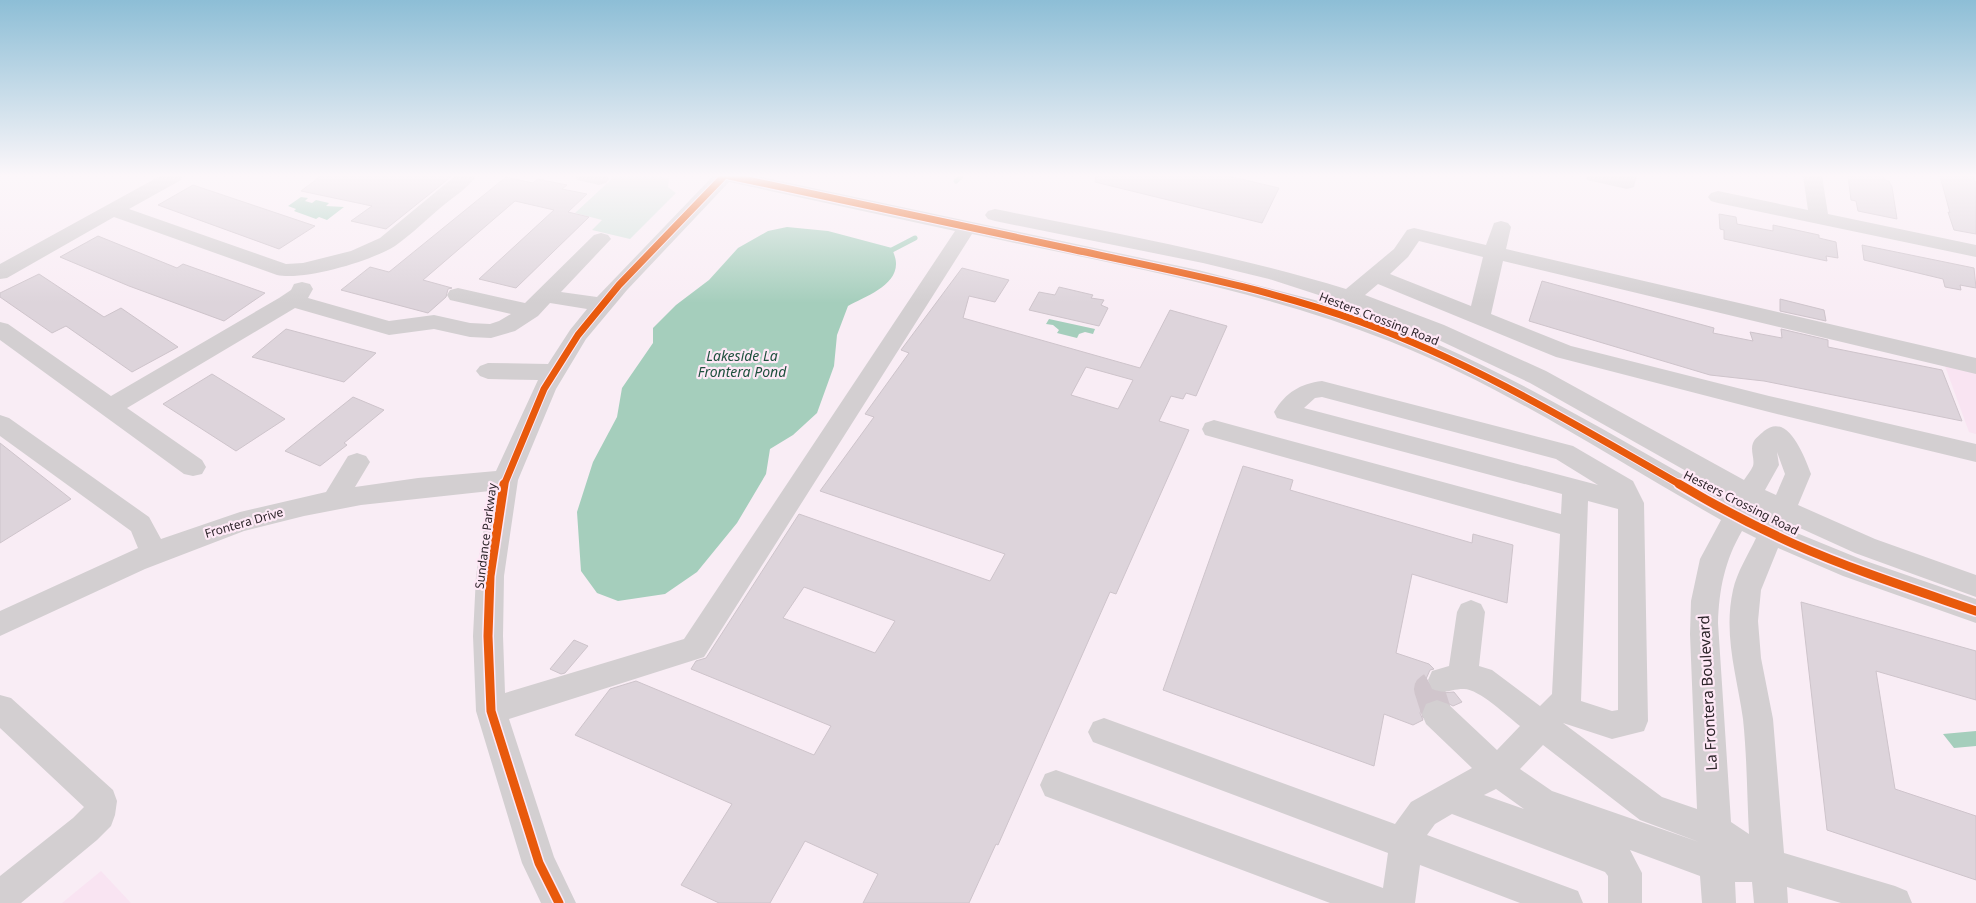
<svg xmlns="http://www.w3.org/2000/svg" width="1976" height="903" viewBox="0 0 1976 903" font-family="'Noto Sans',sans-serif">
<rect width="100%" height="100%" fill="#f9edf5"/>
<path fill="#f9e4f2" d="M1945 366 1976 373V434L1969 432Z
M101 871 131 903H62Z"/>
<path fill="#d4e3dd" d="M615 176H657L669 178 668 187 676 193 630 239 592 230 602 220 575 213Z"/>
<path fill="#a5cebc" d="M301 197 308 198 305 201 312 203 316 200 329 203 326 206 344 207 327 220 319 217 316 219 294 211 296 209 288 206Z
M787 227 828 231 892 248C893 252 896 258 896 263 897 286 864 297 848 306L837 335 834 366 817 413 793 435 770 449 766 474 737 523 697 572 665 594 618 601 597 593 581 571 577 512 593 462 617 417 622 388 653 343V328L676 305 709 280 738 248 768 231Z
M1049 319 1095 329 1093 334 1085 332 1079 334 1077 338 1057 333 1059 330 1053 325 1046 324Z
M1976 731V746L1954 748 1943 734Z"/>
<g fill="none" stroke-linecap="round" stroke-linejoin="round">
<path stroke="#a5cebc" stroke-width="5" d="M956 181 961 176
M888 252 915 238"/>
</g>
<path fill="#ddd4db" stroke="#cec4cb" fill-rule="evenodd" d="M321 176H452L386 229 351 221 372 206 301 191Z
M1096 176H1228L1279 188 1262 223 1095 182Z
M1848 176H1884V180L1889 181 1892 187 1897 219 1858 211 1856 201 1851 200Z
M1940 176H1973L1976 184V234L1954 230 1948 212 1950 213Z
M506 177 533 183 537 179 567 185 562 189 587 194 568 212 589 217 516 288 479 279 554 210 515 201 423 280 452 288 448 289 446 297 428 313 341 290 370 267 389 272Z
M193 185 315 226 279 249 158 205Z
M1719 214 1736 217 1737 224 1773 231V225L1819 235V238L1836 242 1838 258 1826 256 1827 261 1724 239V230L1720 229Z
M98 236 177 268 183 264 265 293 224 321 129 286 60 257Z
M1862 245 1974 268 1976 288 1960 285 1961 290 1945 287 1943 279 1864 260Z
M962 268 1009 280 995 302 969 296 963 318 1140 368 1170 310 1227 326 1196 396 1186 393 1183 399 1171 396 1159 421 1189 430 1116 594 1110 592 998 845 996 844 969 903H863L878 874 805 841 770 903H719L681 885 732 804 575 735 610 689 636 681 814 755 831 726 691 669 696 661 706 658 799 514 990 581 1005 554 820 491 874 417 865 414 909 353 901 350ZM1086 367 1133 380 1118 409 1071 395ZM804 587 895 621 875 653 783 618Z
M39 274 104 317 121 308 178 347 132 372 66 326 52 333 0 297V293Z
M1542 281 1714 328 1713 333 1753 341 1750 332 1782 338 1781 329 1828 340V347L1942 370 1962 421 1764 381 1710 375 1529 321Z
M1059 287 1093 295 1091 298 1104 300 1101 305 1108 308 1099 326 1029 310 1039 292 1055 295Z
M1780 299 1824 310 1826 321 1780 311Z
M286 329 376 353 344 382 252 357Z
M212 374 285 419 236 451 163 404Z
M353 397 384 410 344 443 347 445 320 466 285 451Z
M0 443 71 499 0 543Z
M1243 466 1293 480 1290 490 1472 543 1473 534 1513 545 1507 603 1412 574 1396 653 1429 664 1434 669 1430 670 1426 679 1430 690 1441 693 1454 692 1462 702 1453 706 1438 698 1425 702 1420 713 1423 720 1413 725 1384 714 1374 766 1163 690Z
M1801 602 1976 651V700L1876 671 1895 789 1976 816V880L1827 830Z
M574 640 588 646 565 673 561 674 550 669Z"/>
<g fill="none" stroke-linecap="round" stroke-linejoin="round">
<path stroke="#d0c5cc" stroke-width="30" stroke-dasharray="30 15" stroke-linecap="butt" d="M1437 714 1429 689 1443 680"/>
<path fill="#d3cfd1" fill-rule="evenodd" d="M160 176H183L181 180 129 209 286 264 303 263 351 251 380 238 455 176H476C469 187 455 196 445 204 428 218 412 234 395 246 371 261 304 281 277 275L114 217 7 278 0 279V264Z
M575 176H607L609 179 606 183 599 185 577 180Z
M713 176H756L1198 270 1330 304 1334 300 1269 279 1203 263 995 221 988 219 985 215 988 211 995 209C1113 233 1231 254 1346 289L1394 249 1407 230 1414 228 1486 245 1494 223 1501 221 1508 223 1511 227 1506 249 1976 358V374L1503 261 1491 314 1571 346 1769 396 1976 444V462L1769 412 1556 357 1378 284 1365 295 1444 325 1546 371 1744 480C1747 475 1751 471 1753 466 1755 459 1750 450 1753 443 1755 438 1760 435 1764 431 1788 411 1805 458 1811 474L1798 505 1875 539 1976 575V597L1855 553 1789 523 1787 529 1863 560 1976 599V623L1843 576 1778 548 1761 590 1758 621 1761 658 1773 719 1784 853 1895 886 1907 891 1912 903H1841L1787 887 1788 903H1754L1752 882H1735L1736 903H1702L1700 876 1630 850 1642 873V903H1608V876L1605 872 1452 814 1435 824 1427 835 1578 891 1583 903H1520L1420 865 1415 903H1330L1045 796 1040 785 1045 774 1056 770 1383 888 1388 853 1093 742 1088 732 1093 722 1104 718 1395 824 1411 802 1472 768 1426 724 1422 714 1426 704 1437 700 1448 704 1497 750 1520 726C1507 716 1479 689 1464 689 1449 689 1448 695 1432 689L1428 680 1432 671 1449 666 1457 612 1461 604 1471 600 1481 604 1485 612 1479 666 1492 670 1540 706 1552 694 1560 534 1205 435 1202 429 1205 423 1214 420 1561 514 1562 494 1277 418 1274 412C1286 392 1300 384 1322 381L1573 446 1633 481 1644 503 1648 721 1644 731 1612 739 1563 723 1662 797 1697 809 1690 634 1691 601 1700 559 1721 520C1611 458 1506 387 1389 341 1255 288 1112 264 972 234L704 657 509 719 554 857 576 903H541L522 863 476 711 473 636 476 576 490 491 361 505 304 516 244 531 145 569 0 636V611L138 548 131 531 0 436V415L9 418 149 517 161 539 240 512 326 492 348 456 357 453 366 456 370 462 355 487 418 478 496 471 538 380 488 379 480 376 476 371 480 366 488 363 548 364 570 330 587 309 550 303 538 316 515 331 491 338 470 337 434 329 389 335 295 308 127 408 202 460 206 467 202 474 193 476 184 474 0 340V322L8 324 111 396 279 298 291 290 294 284 302 282 310 284 313 289 308 298 389 321 434 315 470 323 490 324 499 321 511 314 450 300 447 295 450 290 458 288 525 303 594 235 601 233 608 235 611 239 561 292 597 297ZM729 182 955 231 684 639 505 693 503 636 504 576 518 480 556 389 586 339 627 290ZM1419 241 1483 257 1471 306 1390 274 1408 257ZM1353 306 1428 335 1530 383 1734 498 1732 502C1606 433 1485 355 1349 310ZM1322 397 1556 459 1598 485 1304 408 1315 398ZM1777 452 1785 474 1776 495 1765 490 1779 465ZM1588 501 1618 509V710L1612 711 1581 701ZM1755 508 1767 513 1765 519 1752 512ZM1742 531 1756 538C1748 555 1737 572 1733 590 1723 635 1737 676 1743 719 1747 757 1747 796 1749 834L1731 822 1718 623C1719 589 1725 560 1742 531ZM1543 745 1640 820 1699 842 1552 791 1520 769ZM1496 789 1524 809 1484 795Z
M1585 176H1637L1634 187 1627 189 1587 180Z
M1803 176H1822L1828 214 1976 245V257L1718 203 1711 201 1708 197 1711 193 1718 191 1808 210Z
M0 695 11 698 113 790 117 801 115 815 111 826 97 840 21 903H0V876L73 818 84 807 0 728Z"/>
<defs>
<path id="cycleway-far1" d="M729 176C843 201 957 225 1071 249 1168 270 1267 288 1361 322 1474 363 1576 425 1681 485
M504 485 544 389 578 335 619 285 724 176"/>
<path id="cycleway" d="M504 484 490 576 488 636 491 711 539 863 559 903
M1679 484C1716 506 1754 526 1794 544 1853 570 1915 590 1976 611"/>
</defs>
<use href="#cycleway-far1" stroke="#fee8f6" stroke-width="9"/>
<use href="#cycleway" stroke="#fee8f6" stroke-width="12"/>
<use href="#cycleway-far1" stroke="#e8590c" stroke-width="7"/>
<use href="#cycleway" stroke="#e8590c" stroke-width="9"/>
</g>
<linearGradient id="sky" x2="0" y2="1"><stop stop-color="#8dbed6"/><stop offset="0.58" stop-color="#fcf7fa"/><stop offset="1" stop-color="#fcf7fa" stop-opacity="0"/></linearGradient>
<rect width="1976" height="303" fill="url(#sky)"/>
<g text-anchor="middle" stroke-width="4.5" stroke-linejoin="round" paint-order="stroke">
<g font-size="12" fill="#2c2429" stroke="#fee8f6">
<text transform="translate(1379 319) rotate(21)" y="4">Hesters Crossing Road</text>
<text transform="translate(1741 503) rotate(27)" y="4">Hesters Crossing Road</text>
<text transform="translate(244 523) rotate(-16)" y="4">Frontera Drive</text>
<text transform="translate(486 536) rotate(-83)" y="4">Sundance Parkway</text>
</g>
<g font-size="14" font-style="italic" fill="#1e503d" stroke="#fee8f6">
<text x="742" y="361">Lakeside La<tspan x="742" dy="16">Frontera Pond</tspan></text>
</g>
<g font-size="15" fill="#2c2429" stroke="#fee8f6">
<text transform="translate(1708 693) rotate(-93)" y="5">La Frontera Boulevard</text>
</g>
</g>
</svg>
